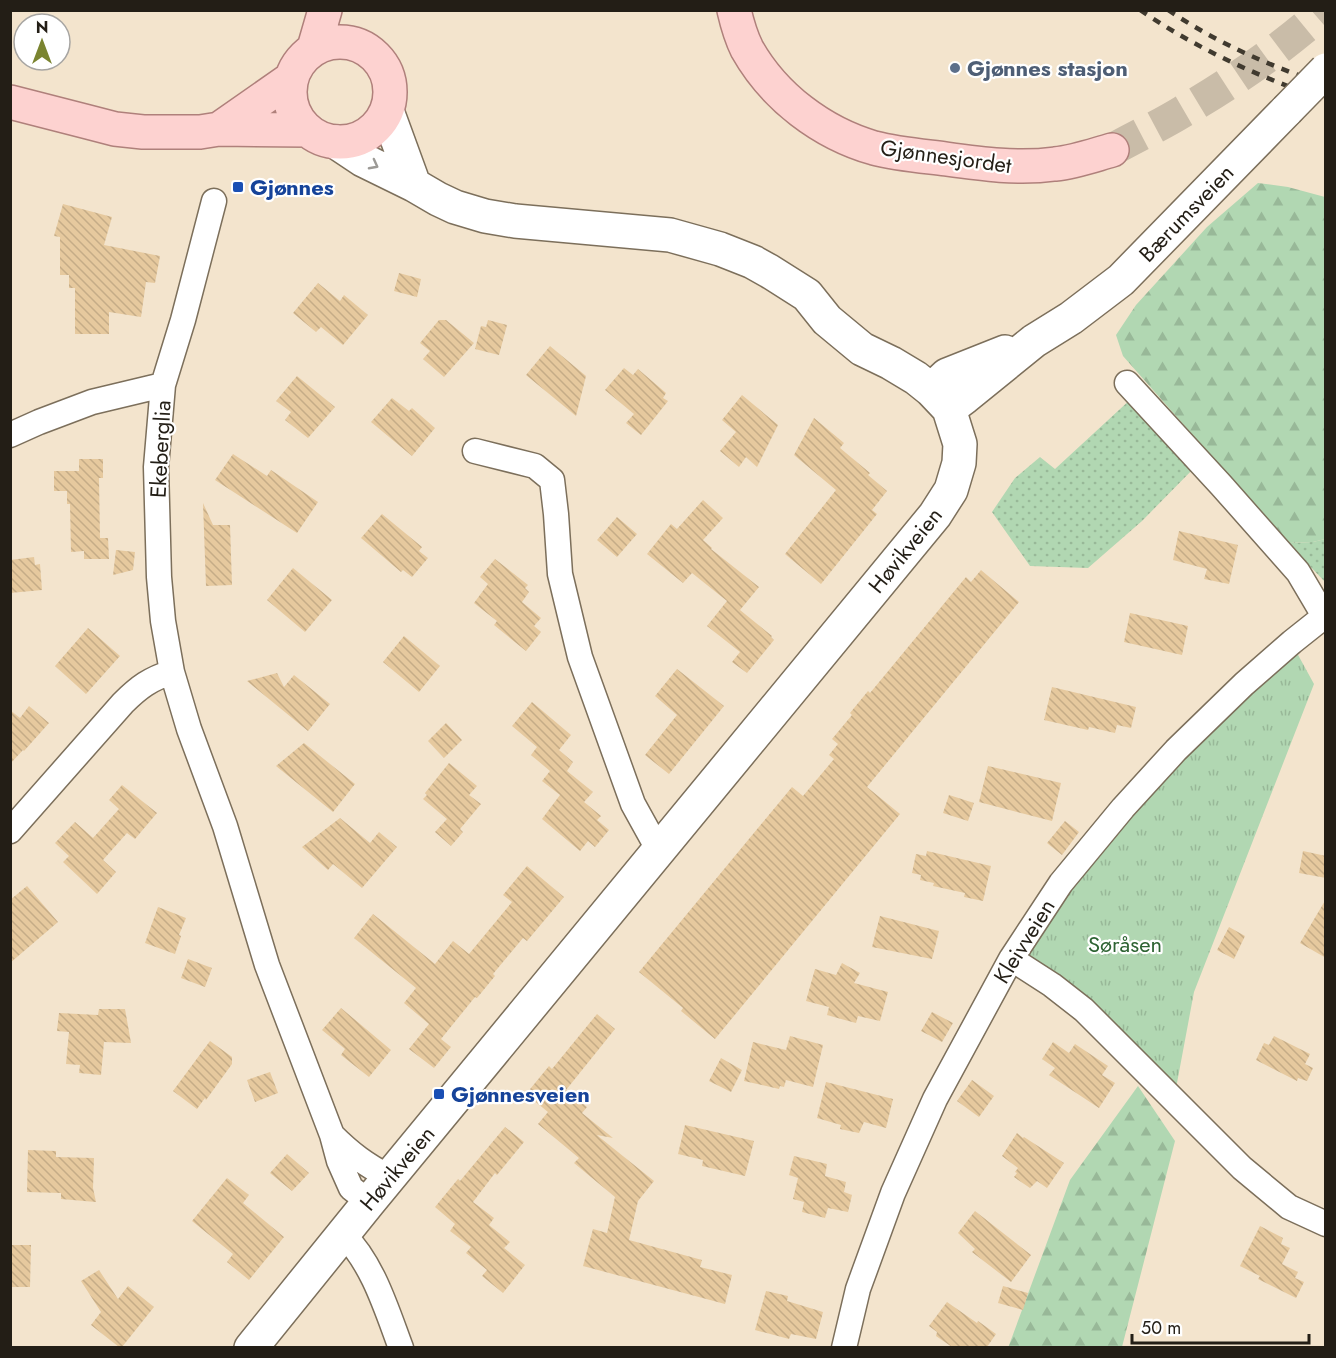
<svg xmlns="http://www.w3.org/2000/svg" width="1336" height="1358" viewBox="0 0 1336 1358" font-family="Jost,sans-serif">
<defs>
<pattern id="grass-dots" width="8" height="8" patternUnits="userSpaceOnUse" patternTransform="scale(1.5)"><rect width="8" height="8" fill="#b1d7b2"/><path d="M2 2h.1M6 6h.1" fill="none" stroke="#98b898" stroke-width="1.8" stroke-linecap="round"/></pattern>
<pattern id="forest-firs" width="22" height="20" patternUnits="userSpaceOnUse" patternTransform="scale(1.5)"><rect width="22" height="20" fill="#b1d7b2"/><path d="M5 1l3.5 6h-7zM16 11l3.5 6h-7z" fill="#98b898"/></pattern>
<pattern id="park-tufts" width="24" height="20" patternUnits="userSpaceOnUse" patternTransform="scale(1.5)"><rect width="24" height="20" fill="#b1d7b2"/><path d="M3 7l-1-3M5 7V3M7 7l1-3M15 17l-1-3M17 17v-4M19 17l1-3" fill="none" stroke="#98b898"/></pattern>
<pattern id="building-back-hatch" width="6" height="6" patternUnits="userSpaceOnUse" patternTransform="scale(1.5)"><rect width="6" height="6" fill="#e6c99e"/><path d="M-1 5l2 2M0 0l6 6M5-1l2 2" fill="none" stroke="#c5ac87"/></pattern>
</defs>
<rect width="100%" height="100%" fill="#f3e4cd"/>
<path fill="url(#grass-dots)" d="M1132 398 1198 464 1142 521 1088 568 1030 566 992 512 1015 478 1040 457 1055 469Z
M1325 539V582L1288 543 1313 542Z"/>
<path fill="url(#forest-firs)" d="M1258 183 1288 187 1325 197 1326 378 1324 382 1326 389 1325 539 1313 542 1288 543 1123 356 1116 335 1136 305 1207 227Z
M1138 1086 1175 1141 1122 1347 1008 1348 1070 1180Z"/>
<path fill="url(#park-tufts)" d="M1297 653 1314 684 1194 992 1174 1099 1017 954 1125 810Z"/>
<path fill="url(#building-back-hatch)" d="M63 204 112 217 104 245 160 256 155 283 146 282 141 317 109 312V334H75V288H69V275H60V237L54 236Z
M399 273 421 279 417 297 394 291Z
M318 283 340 301 344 295 368 315 343 345 321 327 316 332 293 313Z
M439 320H446L474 343 444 377 423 359 430 351 420 343Z
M488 320 507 325 499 355 475 349 481 326 486 327Z
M550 346 586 376 576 416 526 375Z
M624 368 633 375 638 369 666 393 663 398 668 401 641 435 626 423 634 414 605 390Z
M297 376 335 407 308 438 285 420 291 412 276 401Z
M742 395 778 425 757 467 746 457 739 467 720 451 736 432 722 420Z
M392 398 409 411 412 408 435 428 412 456 371 422Z
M814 418 844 443 840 448 870 473 868 475 887 491 872 510 877 514 821 584 785 554 836 490 794 455Z
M233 454 267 476 271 470 318 502 297 533 215 480Z
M79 459H103V478H99L100 538H108L109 559H84V551L71 552 70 504H67V491H54V471H79Z
M703 500 723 518 703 540 712 548 711 549 759 587 740 610 772 636 771 637 774 640 747 673 732 662 740 652 707 626 727 601 692 573 683 583 647 554 671 524 677 529Z
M203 503 213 525H230L232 585 206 586Z
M382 514 422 547 419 551 428 558 412 577 403 570 401 572 361 538Z
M617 517 637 534 617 557 597 540Z
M1179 531 1238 545 1229 584 1204 579 1207 569 1173 560Z
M116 550 135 552 133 570 113 575Z
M34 557 35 565 40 564 42 590 10 593V560Z
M495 559 528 585 525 588 529 592 522 602 541 618 534 626 541 632 526 651 494 625 497 621 474 603 488 584 480 577Z
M293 568 332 600 305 632 267 600Z
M981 570 1019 602 867 787 900 814 715 1039 681 1011 683 1008 639 972 792 787 803 796 834 759 829 755 838 744 832 739 852 715 850 713 868 691 870 693 966 577 971 582Z
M1130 613 1188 626 1182 655 1124 642Z
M88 628 120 656 86 694 55 666Z
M404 636 440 666 419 692 383 662Z
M677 669 724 706 669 774 645 755 677 715 655 696Z
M277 673 284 687 294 675 330 704 308 731 247 681Z
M1052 687 1136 707 1131 728 1117 725 1115 733 1089 727 1088 730 1044 720Z
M532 702 571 735 559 750 573 762 567 771 593 792 584 802 601 816 597 820 609 830 595 847 588 841 580 851 542 819 560 795 542 781 550 771 531 755 537 747 512 726Z
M29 706 49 723 24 751 23 750 10 764V710L20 718Z
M446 723 462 740 444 758 428 741Z
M304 743 355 784 333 812 276 766Z
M449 763 477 786 469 795 481 804 460 829 463 832 451 846 435 832 447 819 423 799 427 795 425 793Z
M988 766 1061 783 1052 821 979 802Z
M122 785 157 813 135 839 127 833 103 860 116 872 97 894 63 862 69 856 55 843 75 822 93 838 119 809 109 800Z
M949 795 974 803 968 821 943 813Z
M340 818 370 843 379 832 397 847 362 888 333 864 328 870 302 847Z
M1065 821 1079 832 1062 855 1047 843Z
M927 851 991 866 983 901 964 897 965 893 933 886 934 883 920 880 921 875 912 873 916 854 926 856Z
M1303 851 1326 856V878L1299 873Z
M527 866 564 897 527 941 523 938 493 974 495 976 477 998 475 997 441 1039 451 1047 434 1068 409 1049 429 1024 404 1003 416 988 354 938 373 914 435 964 453 941 469 954 512 902 503 895Z
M27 886 58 922 10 963V900Z
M1326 899V958L1300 943Z
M158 907 186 918 179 935 181 936 175 954 145 943Z
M880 916 939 931 932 959 872 947Z
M1229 927 1245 936 1234 959 1217 950Z
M188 959 212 968 205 987 181 978Z
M842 963 860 973 854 983 888 992 880 1021 858 1016 856 1023 841 1019 827 1015 829 1007 806 1001 815 969 836 975Z
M341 1008 391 1050 369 1077 341 1055 345 1049 322 1030Z
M99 1009H125L131 1043 104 1042 101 1075 79 1073 80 1065 66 1064 69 1032 57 1031 59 1013 98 1015Z
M932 1012 953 1023 942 1042 921 1031Z
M597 1014 615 1029 566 1090 587 1107 582 1113 613 1138 597 1135 598 1136 654 1181 638 1201 629 1240 702 1260 700 1267 732 1275 725 1304 583 1266 593 1229 607 1233 615 1197 574 1163 579 1158 538 1124 548 1112 526 1094 549 1066 552 1069Z
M790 1036 823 1045 813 1087 786 1080 784 1087 780 1086 779 1089 744 1081 753 1042 786 1050Z
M1274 1036 1310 1054 1305 1064 1313 1068 1307 1081 1298 1078 1297 1081 1256 1060 1264 1043 1269 1045Z
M210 1041 232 1057V1064L206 1100 205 1098 197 1109 173 1091Z
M1053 1042 1069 1053 1075 1044 1108 1066 1102 1075 1115 1083 1099 1108 1049 1075 1055 1068 1042 1059Z
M721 1058 742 1070 731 1092 709 1081Z
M270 1072 278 1093 255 1102 247 1080Z
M972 1080 994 1096 979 1117 957 1101Z
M826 1082 893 1099 886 1128 864 1122 859 1133 840 1129 841 1125 817 1118Z
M685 1125 754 1141 745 1176 702 1166 703 1160 678 1154Z
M505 1127 524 1142 497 1175 495 1173 473 1202 494 1218 489 1225 510 1242 504 1248 525 1265 503 1293 482 1276 487 1270 466 1253 471 1247 450 1231 455 1224 435 1207 458 1179 460 1181Z
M1017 1133 1023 1138 1024 1137 1064 1163 1047 1188 1037 1181 1030 1188 1014 1177 1017 1173 1015 1172 1018 1168 1002 1156Z
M28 1150 56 1151V1157L94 1158 93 1188 96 1202 61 1199V1193L27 1192Z
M287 1154 309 1173 292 1191 270 1173Z
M794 1156 827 1164 825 1176 846 1182 844 1192 852 1195 848 1212 828 1208 825 1218 802 1212 804 1202 793 1199 798 1178 789 1175Z
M227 1178 249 1195 243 1203 284 1237 249 1280 227 1262 233 1254 192 1221Z
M975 1211 1031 1255 1011 1282 972 1252 975 1249 958 1233Z
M1260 1226 1283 1238 1281 1244 1290 1248 1282 1264 1298 1272 1295 1278 1304 1282 1296 1298 1258 1279 1260 1276 1240 1266Z
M10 1245H31L30 1287H10Z
M99 1270 118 1299 128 1286 154 1307 122 1347H119L91 1325 101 1312 81 1281Z
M1003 1286 1028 1293 1023 1310 998 1303Z
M766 1291 788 1296 787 1301 823 1312 816 1339 791 1334 789 1339 755 1330Z
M947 1302 977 1323 978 1321 996 1334 987 1347H952L936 1336 937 1332 929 1326Z"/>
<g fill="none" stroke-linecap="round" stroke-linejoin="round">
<path stroke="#c9bca8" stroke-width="33" stroke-dasharray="33 16" stroke-linecap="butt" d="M1112 150C1135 137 1159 126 1182 112 1232 83 1281 49 1325 10"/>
<defs>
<path id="street" d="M1127 383 1221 485 1298 572 1324 616
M163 385 183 320 214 201
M10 435 39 422 92 402 163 385 156 467 159 577 163 621 172 672 189 729 225 826 267 965 332 1135 339 1161 351 1188 369 1202
M475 451 535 466 552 480 556 514 560 574 580 657 633 804 659 851
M10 831 123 703C139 687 150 679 172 672
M1011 959 1021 965 1052 985 1084 1010 1242 1168 1289 1207 1326 1224
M332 1135C351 1154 366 1165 389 1177
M343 1234C373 1264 386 1308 401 1348
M844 1348 858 1289 893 1193 935 1099 1011 959 1061 883 1123 808 1176 750 1244 684 1292 642 1326 615"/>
<path id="secondary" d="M387 111 414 185
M931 390 947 375 1005 352
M949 409 965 397 1034 341 1071 318 1121 280 1287 110
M251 1348 369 1202 935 515 951 490 959 463 960 444 949 409 931 390 916 378 891 363 862 349 827 320 807 295 769 271 753 262 720 249 670 235 515 221 485 216 455 207 438 199 414 185 363 160 336 142"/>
<path id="primary" d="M734 10C737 23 741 37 747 49 774 97 822 133 874 148 897 154 922 156 946 159 982 164 1018 169 1055 164 1075 162 1094 155 1112 150
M290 92a50 50 0 1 1 100 0a50 50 0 1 1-100 0Z
M314 48 325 10
M10 102 88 122 115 129 143 132H200L219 129 307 130
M219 129 292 78"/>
</defs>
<use href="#street" stroke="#7c6f5b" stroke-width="27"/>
<use href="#secondary" stroke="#7c6f5b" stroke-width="36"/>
<use href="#primary" stroke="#af807b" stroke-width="36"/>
<use href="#street" stroke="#fff" stroke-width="24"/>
<use href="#secondary" stroke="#fff" stroke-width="33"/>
<use href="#primary" stroke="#fdd2d0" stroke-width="33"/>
<path stroke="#403a2f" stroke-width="4.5" stroke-dasharray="8 8" stroke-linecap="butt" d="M1140 10C1199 50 1259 77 1326 100
M1168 10C1217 43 1270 66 1326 85"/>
<defs>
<path id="secondary-bridge" d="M1287 110 1326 70"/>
</defs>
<use href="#secondary-bridge" stroke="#7c6f5b" stroke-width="36" stroke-linecap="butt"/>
<use href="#secondary-bridge" stroke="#fff" stroke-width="33"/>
</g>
<defs><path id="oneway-chevron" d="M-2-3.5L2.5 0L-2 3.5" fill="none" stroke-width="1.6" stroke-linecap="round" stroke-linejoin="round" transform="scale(1.5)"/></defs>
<use stroke="#9c9a96" href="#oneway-chevron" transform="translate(374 165) rotate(28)"/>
<circle fill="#5c6f8a" stroke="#fff" stroke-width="2" cx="955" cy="68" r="6"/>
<g fill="#1a4fb4" stroke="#fff" stroke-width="2">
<rect x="232" y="181" width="12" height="12" rx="3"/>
<rect x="433" y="1088" width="12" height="12" rx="3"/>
</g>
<g text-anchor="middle" stroke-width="4.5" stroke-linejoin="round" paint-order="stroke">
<g font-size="22" font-weight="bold" fill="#4e5e75" stroke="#fff" text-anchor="start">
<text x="967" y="76">Gjønnes stasjon</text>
</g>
<g font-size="22" fill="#231e16" stroke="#fff">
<text transform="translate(946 156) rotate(8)" y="8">Gjønnesjordet</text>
<text transform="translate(1186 213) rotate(-46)" y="8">Bærumsveien</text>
<text transform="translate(160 449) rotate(-87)" y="8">Ekeberglia</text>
<text transform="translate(905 550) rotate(-51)" y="8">Høvikveien</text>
<text transform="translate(1024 941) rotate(-58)" y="8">Kleivveien</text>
<text transform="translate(397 1168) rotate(-50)" y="8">Høvikveien</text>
</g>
<g font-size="22" font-weight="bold" fill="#164399" stroke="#fff" text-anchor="start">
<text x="250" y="195">Gjønnes</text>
<text x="451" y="1102">Gjønnesveien</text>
</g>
<g font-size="22" fill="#2d6332" stroke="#fff">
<text x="1125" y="952">Søråsen</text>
</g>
</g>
<rect width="1336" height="1358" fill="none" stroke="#231e16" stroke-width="24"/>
<g transform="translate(42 42)"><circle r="28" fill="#ffffff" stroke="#a7a5a2" stroke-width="1.5"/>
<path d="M0-4.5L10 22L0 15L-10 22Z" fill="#7a8430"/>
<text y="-9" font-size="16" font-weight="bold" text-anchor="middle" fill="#231e16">N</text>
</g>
<path d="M1132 1334v9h177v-9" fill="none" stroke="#231e16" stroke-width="3"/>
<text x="1141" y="1334" font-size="18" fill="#231e16" stroke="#ffffff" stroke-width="4.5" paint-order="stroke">50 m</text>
</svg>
